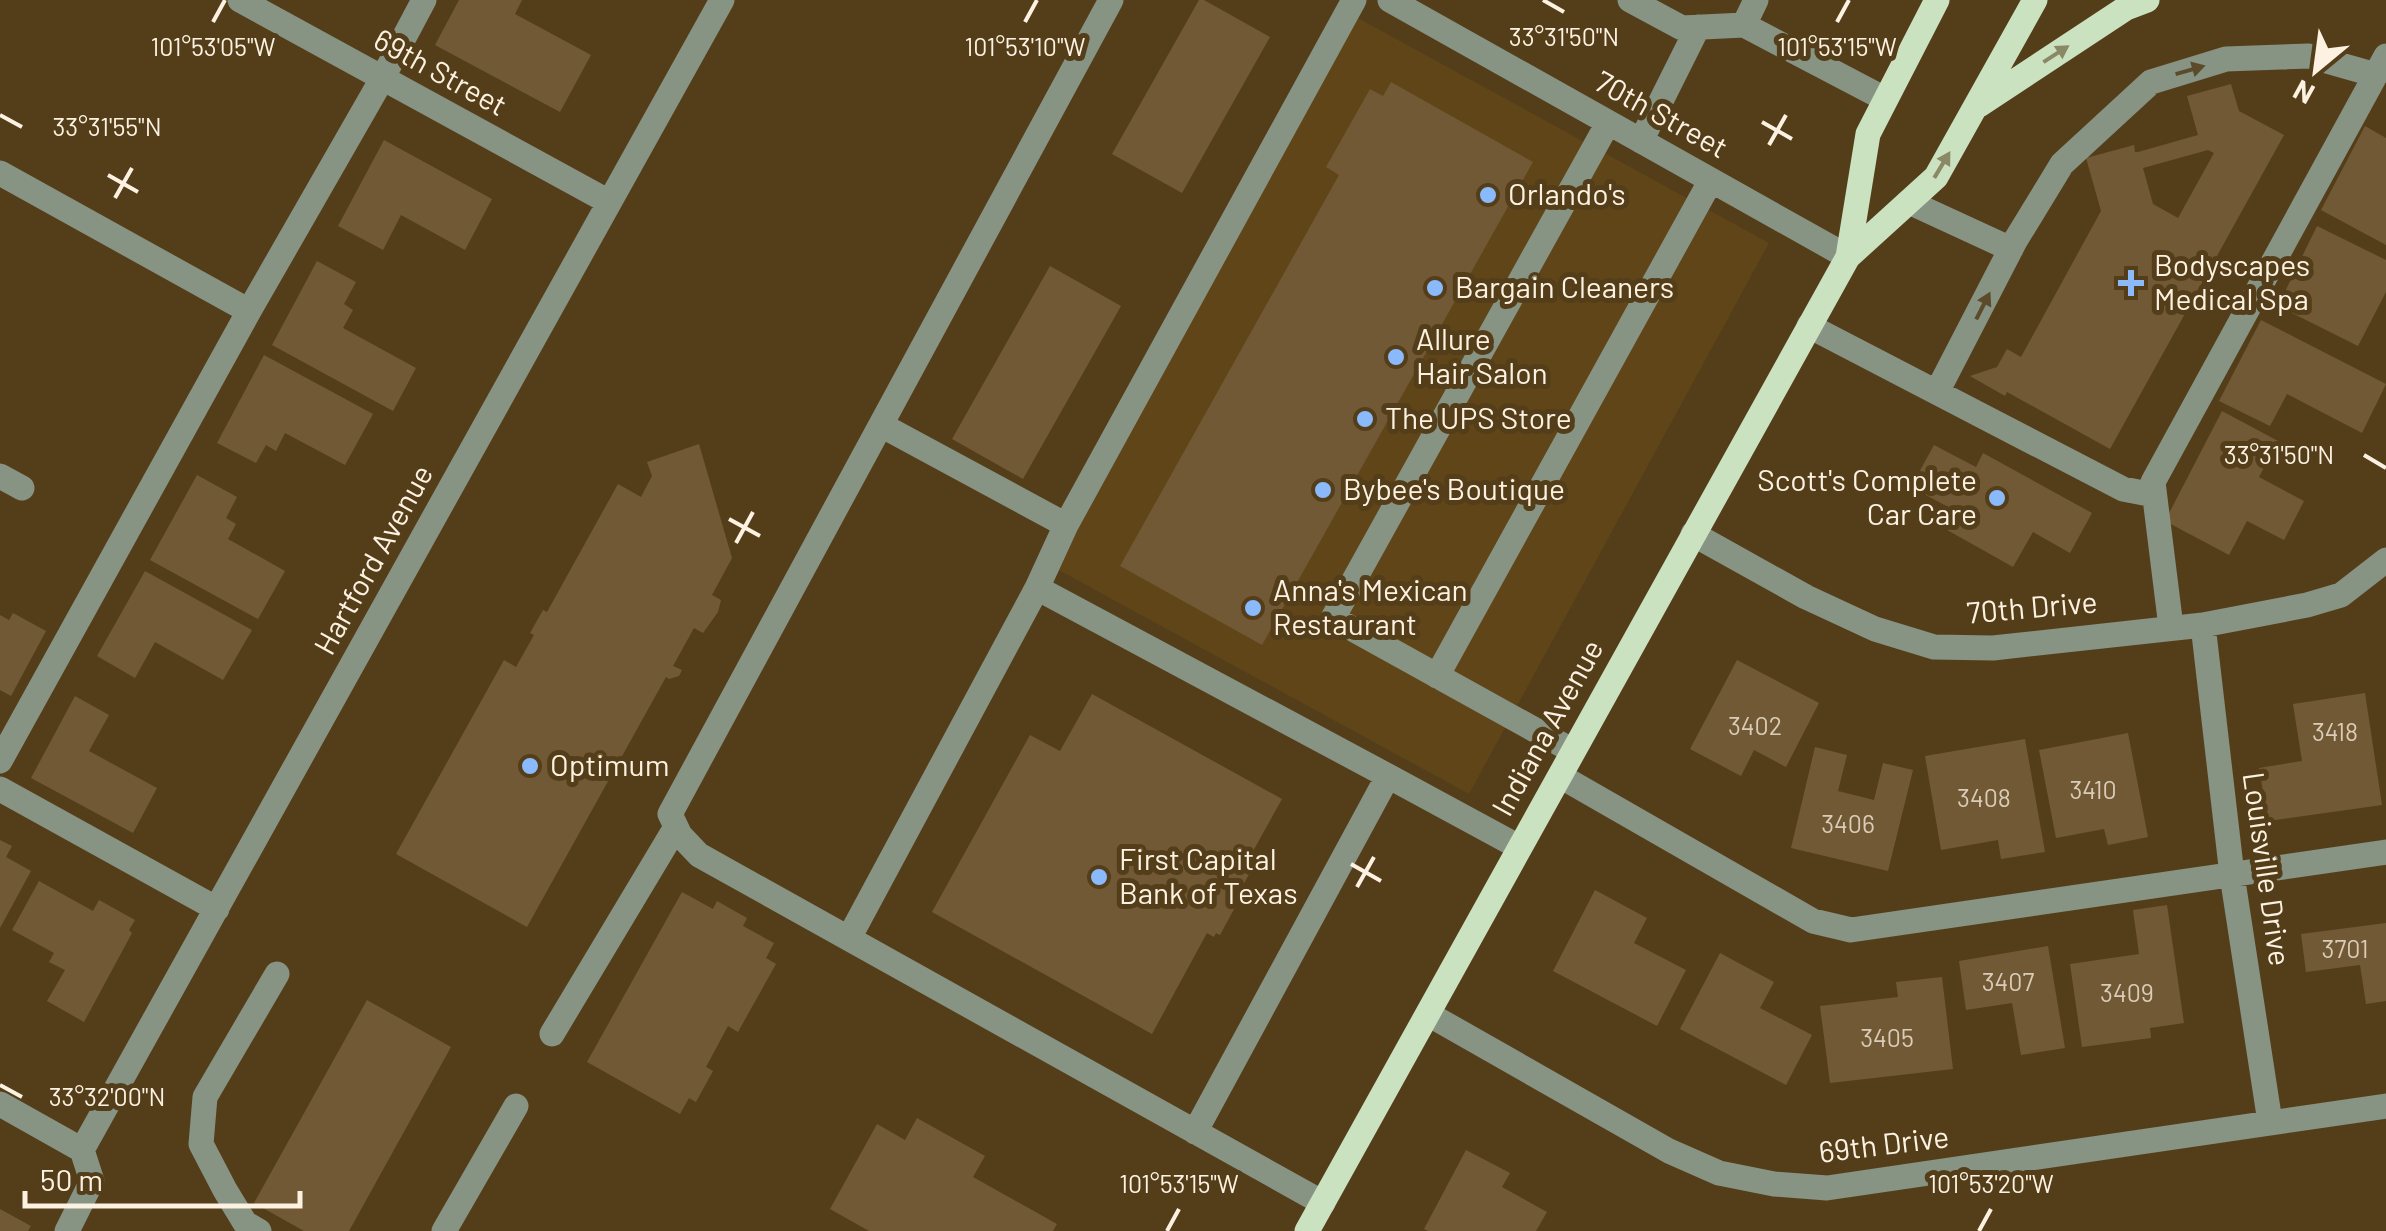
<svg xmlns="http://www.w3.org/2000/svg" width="2386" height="1231" viewBox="0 0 2386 1231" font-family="Barlow,sans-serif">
<rect width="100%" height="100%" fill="#543e1a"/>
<path fill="#5f4518" d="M1345 11 1769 243 1469 794 1044 562Z"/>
<path fill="#715935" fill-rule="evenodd" d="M459 0H522L515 14 591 55 560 112 435 45Z
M1199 0H1204L1270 37 1182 193 1112 154Z
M1391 82 1533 162 1262 645 1120 566 1339 175 1326 167 1370 89 1383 96Z
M2231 84 2239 111 2284 135 2110 449 2007 392 2005 396 1970 376 1997 367 2007 349 2021 357 2101 211 2086 158 2134 145 2135 152H2138L2198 135 2187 96ZM2208 150 2214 153 2178 218 2153 204 2143 168Z
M2365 126 2386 138V245L2321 210Z
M384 140 492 199 465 250 401 215 383 250 338 226Z
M2317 226 2386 260V292L2358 346 2278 306Z
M317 261 356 282 344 304 353 310 343 328 416 368 393 411 272 345Z
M1050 266 1121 306 1023 479 952 439Z
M2261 320 2386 384 2362 433 2287 394 2270 426 2219 401Z
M264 355 373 414 345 465 285 433 276 451 266 445 256 463 217 443Z
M2222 411 2278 441 2259 477 2304 501 2284 540 2247 521 2229 555 2165 521Z
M699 444 732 558 712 595 721 600 718 612 703 633 694 628 673 666 682 670 679 676 669 679 666 677 527 927 396 854 504 660 516 667 534 635 530 633 543 610 547 612 618 484 641 497 652 476 647 462Z
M1934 445 1976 467 1983 453 2092 513 2070 553 2033 532 2013 567 1940 526 1950 508 1911 487Z
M197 475 237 497 226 518 236 524 228 539 285 571 258 619 150 560Z
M145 571 252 630 223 680 155 642 135 678 97 656Z
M13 613 46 631 11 696 0 690V615L9 620Z
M1737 660 1819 703 1786 767 1754 750 1741 776 1690 749Z
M2365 693 2382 805 2268 821 2259 768 2302 761 2293 704Z
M1092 694 1282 799 1252 853 1259 856 1236 898 1239 900 1220 935 1216 933 1214 937 1207 933 1152 1034 932 912 1030 735 1060 751Z
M75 696 109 715 89 751 157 788 133 833 31 778Z
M2128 733 2148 837 2108 845 2104 829 2056 838 2039 750Z
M2025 739 2045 852 2001 859 1998 840 1941 850 1925 756Z
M1815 747 1847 755 1838 791 1874 800 1883 763 1913 770 1888 871 1791 848Z
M0 840 12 846 6 857 31 871 0 928Z
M39 881 93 911 99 900 135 920 129 930 132 933 84 1022 47 1001 65 970 49 962 54 953 12 930Z
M1595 890 1647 918 1634 943 1686 970 1657 1026 1553 971Z
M682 892 713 909 717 901 747 918 743 926 774 943 766 958 776 964 738 1032 728 1026 706 1067 713 1071 696 1102 689 1098 680 1114 587 1062Z
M2167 905 2184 1023 2150 1028 2151 1038 2082 1047 2070 964 2139 954 2133 910Z
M2386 923V1001L2366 1004 2360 965 2306 972 2301 934Z
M2048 946 2065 1048 2021 1055 2012 1003 1966 1010 1959 961Z
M1720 953 1774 982 1760 1008 1812 1035 1786 1085 1680 1029Z
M1942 977 1953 1069 1830 1083 1820 1006 1898 997 1896 982Z
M367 1000 451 1047 349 1231H304L254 1203Z
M917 1118 985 1156 973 1177 1057 1224 1053 1231H869L830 1209 877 1124 905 1140Z
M1466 1150 1510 1173 1502 1187 1547 1212 1536 1231H1428L1424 1229Z
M0 1209 31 1226 28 1231H0Z"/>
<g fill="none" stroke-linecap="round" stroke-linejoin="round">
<path stroke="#879383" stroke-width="25" d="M240 0 609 202
M1111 0 670 814 680 835 699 855 1323 1203
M1390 0 1848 257
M1630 0 1682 28 1744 25 1885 99
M1744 25 1756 0
M1641 141 1698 27
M0 173 249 311
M1909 202 2011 249
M1809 326 2123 489 2154 495
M1937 392 2015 241 2062 164 2151 82 2226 59 2309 56 2376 75
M881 425 1066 525 1354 0
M0 476 22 488
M1693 534 1806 597 1875 629 1934 647 1993 648 2203 625 2307 605 2341 595 2386 560
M1037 588 1066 525
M2203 625 2232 875 2270 1122
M2171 627 2153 482 2386 56
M1437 676 1711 180
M1573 751 1333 618 1608 123
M0 761 249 311 382 79 424 0
M1560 776 1813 921 1851 930 2386 852
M0 789 217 909
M849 938 1037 588 1388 776
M1428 1014 1669 1151 1719 1173 1774 1184 1827 1188 2386 1106
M552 1034 676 827
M0 1104 82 1150
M1195 1132 1388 776 1519 847
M82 1150 722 0
M67 1231 92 1181 82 1150
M259 1231 245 1223 225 1190 201 1144 205 1097 277 974
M444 1231 516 1106"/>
<path stroke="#cbe2c1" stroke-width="25" d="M1979 105 2126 8 2147 0
M1848 257 1868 134 1937 0
M1307 1231 1848 257 1936 177 2035 0"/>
</g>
<defs><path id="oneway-solid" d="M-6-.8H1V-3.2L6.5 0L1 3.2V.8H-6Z" transform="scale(2.5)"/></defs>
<g fill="#8a8865">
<use href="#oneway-solid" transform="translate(2056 54) rotate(-33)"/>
<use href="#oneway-solid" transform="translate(1942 165) rotate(-59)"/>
</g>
<g fill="#5c4b2a">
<use href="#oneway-solid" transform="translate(2190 70) rotate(-16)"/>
<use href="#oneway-solid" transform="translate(1983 306) rotate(-63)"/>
</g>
<path fill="none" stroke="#fdf2e2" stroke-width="4" d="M1543 0 1564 12M213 22 225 0M1025 22 1037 0M1837 22 1849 0M0 115 22 127M1762 122 1792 139M1769 145 1786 115M108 175 138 192M115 198 132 168M2364 455 2386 468M729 519 760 536M736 543 753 512M1351 864 1381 881M1357 887 1374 857M0 1085 22 1097M1167 1231 1179 1209M1979 1231 1991 1209"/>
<g fill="#8abafc" stroke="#543e1a" stroke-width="4">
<circle cx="1488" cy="195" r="10"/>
<path d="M2126 268h10v10h10v10h-10v10h-10v-10h-10v-10h10z"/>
<circle cx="1435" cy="288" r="10"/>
<circle cx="1396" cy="357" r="10"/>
<circle cx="1365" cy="419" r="10"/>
<circle cx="1323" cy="490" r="10"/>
<circle cx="1997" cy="498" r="10"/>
<circle cx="1253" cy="608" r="10"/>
<circle cx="530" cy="766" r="10"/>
<circle cx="1099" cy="877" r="10"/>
</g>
<g text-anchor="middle" stroke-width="10" stroke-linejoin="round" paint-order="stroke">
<g font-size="25" fill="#daccb7">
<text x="1755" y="735">3402</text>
<text x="2335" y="741">3418</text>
<text x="2093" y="799">3410</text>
<text x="1984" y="807">3408</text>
<text x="1848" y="833">3406</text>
<text x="2345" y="958">3701</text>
<text x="2008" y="991">3407</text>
<text x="2127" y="1002">3409</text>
<text x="1887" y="1047">3405</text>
</g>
<g font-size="30" fill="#fdf2e2" stroke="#543e1a">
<text transform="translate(440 73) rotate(29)" y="10">69th Street</text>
<text transform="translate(1661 115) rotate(29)" y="10">70th Street</text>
<text transform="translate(374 560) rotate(-61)" y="10">Hartford Avenue</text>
<text transform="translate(2032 608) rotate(-5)" y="10">70th Drive</text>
<text transform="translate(1548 728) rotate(-61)" y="10">Indiana Avenue</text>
<text transform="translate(2266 869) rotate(82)" y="10">Louisville Drive</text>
<text transform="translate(1884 1145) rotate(-7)" y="10">69th Drive</text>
</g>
<g font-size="30" fill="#fdf2e2" stroke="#543e1a" text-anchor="start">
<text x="1508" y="205">Orlando's</text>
<text x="2154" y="276">Bodyscapes<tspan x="2154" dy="34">Medical Spa</tspan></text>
<text x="1455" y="298">Bargain Cleaners</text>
<text x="1416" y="350">Allure<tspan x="1416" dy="34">Hair Salon</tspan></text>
<text x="1385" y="429">The UPS Store</text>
<text x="1977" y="491" text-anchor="end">Scott's Complete<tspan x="1977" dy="34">Car Care</tspan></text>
<text x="1343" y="500">Bybee's Boutique</text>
<text x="1273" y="601">Anna's Mexican<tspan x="1273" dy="34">Restaurant</tspan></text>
<text x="550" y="776">Optimum</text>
<text x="1119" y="870">First Capital<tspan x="1119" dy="34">Bank of Texas</tspan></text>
</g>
</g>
<g font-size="25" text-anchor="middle" fill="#fdf2e2" stroke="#543e1a" stroke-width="10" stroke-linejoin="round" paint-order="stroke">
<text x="1564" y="46">33°31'50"N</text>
<text x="213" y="56">101°53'05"W</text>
<text x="1025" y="56">101°53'10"W</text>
<text x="1837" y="56">101°53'15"W</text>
<text x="107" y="136">33°31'55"N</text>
<text x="2279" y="464">33°31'50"N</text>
<text x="107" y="1106">33°32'00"N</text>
<text x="1179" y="1193">101°53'15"W</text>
<text x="1991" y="1193">101°53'20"W</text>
</g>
<g transform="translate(2316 70) rotate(209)" stroke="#543e1a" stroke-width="8" paint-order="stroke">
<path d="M0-8L18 38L0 25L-18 38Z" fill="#fdf2e2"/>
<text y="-15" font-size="28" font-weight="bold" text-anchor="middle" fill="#fdf2e2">N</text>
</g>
<path d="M25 1191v15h275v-15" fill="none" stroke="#fdf2e2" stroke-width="5"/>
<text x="40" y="1191" font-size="30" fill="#fdf2e2" stroke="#543e1a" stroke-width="8" paint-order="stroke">50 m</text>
</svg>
